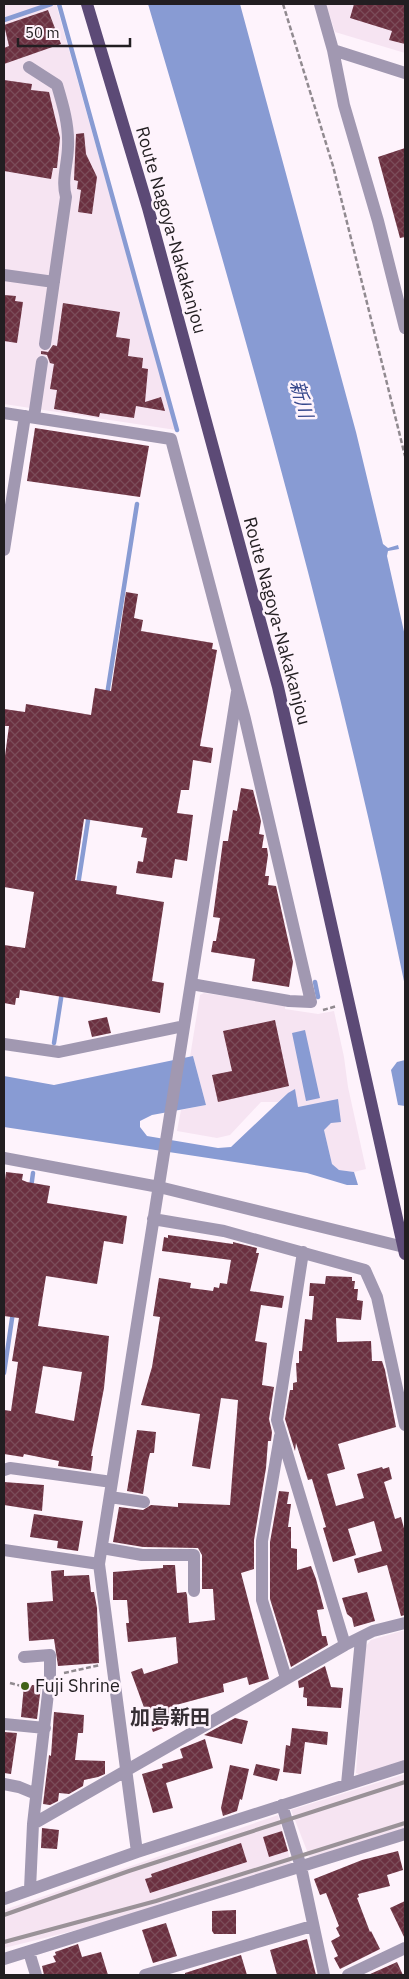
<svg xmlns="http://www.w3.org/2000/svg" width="409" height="1979" viewBox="0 0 409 1979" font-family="'IBM Plex Sans','Noto Sans JP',sans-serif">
<defs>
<pattern id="building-cross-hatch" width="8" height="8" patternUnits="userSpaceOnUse" patternTransform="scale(1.25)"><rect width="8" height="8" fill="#6b3040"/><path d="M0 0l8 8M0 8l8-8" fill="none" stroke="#7b4c59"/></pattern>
</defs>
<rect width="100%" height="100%" fill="#fef3fc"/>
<path fill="#f6e4f2" d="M4 4H46L4 18Z
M56 4 176 430 4 404V22Z
M326 4H405V53L335 32Z
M204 993 285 1005V1009L318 1014 334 1011 344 1057 348 1087 366 1169 354 1172 339 1170 332 1164 324 1130 331 1123 338 1100 298 1107 288 1093 278 1102H261L230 1135 217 1138 177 1131 181 1110 206 1105 193 1056 190 1057 200 995Z
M405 1630V1761L361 1775 356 1773 365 1647 371 1640Z
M405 1774V1831L311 1861 291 1810Z
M278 1815 292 1867 93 1926 4 1948V1910Z"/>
<path fill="#889bd3" d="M148 4H240L356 432 383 544 388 548 398 545 399 549 388 551 387 556 405 636V986C337 655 244 328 148 4Z
M305 1030 320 1098 306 1101 292 1033Z
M193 1056 206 1105 152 1115 140 1121V1127L147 1136 218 1148 231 1147 288 1093 295 1089 298 1107 338 1099 341 1122 331 1123 324 1130 332 1164 339 1170 354 1172 358 1185H347L307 1173 4 1127V1076L54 1085Z
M405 1060V1106L398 1105 391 1070 397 1062Z"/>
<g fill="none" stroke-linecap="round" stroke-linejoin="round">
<path stroke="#889bd3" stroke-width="4.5" d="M59 4 177 430
M4 20 51 4
M107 695 137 504
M78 885 89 814
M315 982 318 997
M54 1043 62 992
M31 1188 33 1173
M4 1373 13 1312"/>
</g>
<path fill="url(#building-cross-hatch)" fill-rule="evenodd" d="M354 4H405V44L389 40 392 31 350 18Z
M48 10 61 44 4 64V48L9 46 4 25Z
M4 80 32 84 31 90 49 92 60 138 57 168H53L51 179 4 171Z
M84 133 86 154 97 177 92 214 78 212 81 190 77 189 78 181 74 180 76 134Z
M405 148V237L400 238 378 157Z
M4 295 16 296 15 301 23 302 17 343 4 341Z
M63 303 120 312 116 337 130 339 128 356 143 358 142 368 148 369 145 402 161 397 165 411 136 406 134 418 100 413 99 417 54 409 57 390 50 389 54 364 50 363 47 355 41 354V351L48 352 53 345 57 346Z
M35 428 149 446 140 497 27 481Z
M126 592 138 594 134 618 143 620 141 631 213 643 212 649 217 650 200 746 213 748 211 763 193 760 189 790H181L177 813 193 815 187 861 175 859 172 878 136 873 138 861 143 862 147 838 141 837 143 828 84 819 75 880 117 886 116 894 164 902 152 981 164 983 160 1013 20 990 19 998H16L15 1005 4 1003V945L25 948 34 892 4 887V763L9 726H4V709L25 712 26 704 91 715 95 688 111 691Z
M241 788 253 790 261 821 259 834 264 835 262 848H267L268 855 265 876H269L268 885 276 886 293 962 289 987 252 981 255 959 211 952 213 941H216L220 918 213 917 223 841H228L233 810 237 811Z
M107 1017 111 1033 92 1037 88 1021Z
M275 1020 289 1086 218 1102 212 1075 232 1071 223 1031Z
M6 1172 23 1174 22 1180 27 1182 50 1186 47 1203 127 1216 123 1244 104 1241 97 1284 46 1276 38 1326 109 1336 104 1388 91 1456H93L91 1471 58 1466 59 1461 24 1454 23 1457 4 1454V1410L11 1411 18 1362 12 1361 19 1318 4 1316V1188ZM43 1366 82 1372 74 1421 35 1413Z
M168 1235 233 1244V1242L257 1248 256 1253H259L250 1291 284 1296 282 1308 261 1305 255 1341 267 1343 262 1385 274 1387 269 1419 272 1432 271 1441H268L266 1468 254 1540V1569L241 1573 269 1679 249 1685 247 1677 223 1684 224 1692 176 1705 182 1721 153 1732 131 1672 142 1668 144 1674 178 1663 176 1637 128 1642 126 1623H129L127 1600H113V1572L163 1568V1565H175L177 1593 186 1592 187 1595 189 1623 215 1620 213 1589H202V1555L198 1548 143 1547 113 1542 119 1507 143 1510 151 1505 178 1507V1503L230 1505 238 1400 221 1398 210 1469 192 1466 200 1414 141 1405 152 1367 160 1317 153 1316 159 1278 191 1283 190 1288 213 1291 214 1287 219 1288 220 1283 227 1284 231 1260 162 1251 164 1237 168 1238Z
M326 1276 352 1277V1281H355L354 1289H358L357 1300 363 1301 361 1320 336 1318 337 1342 371 1341 372 1361H382L385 1370 396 1427 338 1444 345 1469 327 1474 336 1506 364 1498 357 1474 382 1467 383 1469 389 1467 392 1479 384 1482 395 1519 401 1517 405 1532V1615L401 1616 387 1565 358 1573 354 1559 382 1551 374 1521 348 1529 356 1555 333 1562 323 1528 326 1527 312 1479 308 1480 296 1443 295 1451 285 1419 290 1390H293V1383L297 1382 296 1363H299V1351H302L305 1319 312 1320 314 1296H309L310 1283 325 1284Z
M137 1430 156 1432 154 1453H150L148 1461 143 1494 127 1491Z
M4 1482 44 1485 42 1511 4 1505Z
M279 1491 289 1492 287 1504H291L288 1527H291V1548L297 1549V1570L311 1566 316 1579 324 1609 317 1610 322 1636H326L328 1645 291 1667 270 1599V1542Z
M34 1514 83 1521 78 1551 57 1548 58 1541 30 1537Z
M64 1570V1576L89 1575 91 1592H94L97 1608 99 1663 58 1666 54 1639 29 1641 27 1603 53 1601 51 1571Z
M367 1592 375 1621 354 1627 352 1618 347 1614 342 1598Z
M325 1666 331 1687 343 1688 341 1708 307 1706V1698L303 1697 304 1687 299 1688 298 1681Z
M24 1685 31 1687 32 1685 41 1686 37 1719 21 1717Z
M54 1712 84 1715 83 1733H78L75 1760 105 1761V1774L98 1777 84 1780 83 1786 69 1794 59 1793 58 1801 50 1805 43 1804 49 1755 51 1756Z
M235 1718 248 1721 242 1744 204 1735Z
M292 1728 328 1732 327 1745 305 1742 301 1774 283 1772 286 1745 290 1746Z
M4 1732 17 1733 11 1774 4 1773Z
M205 1739 213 1768 166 1783 173 1808 153 1813 142 1774 163 1768 162 1764 183 1758 180 1749Z
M256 1764 280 1769 277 1781 253 1775Z
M230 1765 249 1769 242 1800 240 1799 237 1811 223 1816 221 1808Z
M42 1828 59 1830 57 1849 41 1848Z
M282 1831 288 1851 269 1857 263 1837Z
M241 1843 247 1862 150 1893 145 1879 152 1877 151 1874Z
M398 1851 403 1870 387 1875 390 1886 358 1894 359 1897 357 1898 370 1932 371 1931 380 1949 340 1969 334 1958 338 1956 331 1941 340 1936 336 1928 339 1926 326 1893 320 1895 314 1879 362 1860Z
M405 1901V1939L390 1908Z
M236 1910V1934H214L212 1931V1911Z
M166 1923 177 1956 153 1963 142 1930Z
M307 1939 316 1975H277L270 1950Z
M78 1944 82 1957 101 1952 108 1975H44L42 1966 56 1962 53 1956 56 1955 55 1952Z
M241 1955 247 1975H185V1973Z
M397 1962 403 1975H368Z"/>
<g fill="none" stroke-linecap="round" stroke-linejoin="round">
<path stroke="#918a90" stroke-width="2.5" stroke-dasharray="5 2.5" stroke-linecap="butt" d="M283 4 333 166 405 456
M323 1010 337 1006
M64 1673 100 1665
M10 1683 29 1688"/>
<path stroke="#a198b1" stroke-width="12" d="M320 4 333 50 344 105 378 221 405 328
M333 50 405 73
M29 67 57 85C63 105 69 125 68 146 68 163 61 180 66 197L45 344
M4 275 54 282
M4 413 171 439 245 719 311 1002 289 1001 191 984
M34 417 42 362
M4 550 25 416
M4 1044 59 1052 184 1026
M4 1158 159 1187 404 1247
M153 1219 224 1231 365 1270 377 1297 405 1425
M303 1252 277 1420 345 1645
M280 1436 262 1541V1600L286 1678
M4 1470 10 1468 112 1482
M110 1497 144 1502
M102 1548 142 1555H194V1591
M4 1550 99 1564
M24 1657 50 1655V1676L33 1824 30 1889
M4 1724 45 1728
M4 1784 19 1787 36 1794
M347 1784 361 1639
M282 1805 301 1867 324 1975
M33 1824 345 1645 373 1631 405 1623
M137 1852 99 1564 237 692
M4 1899 137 1852 405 1766
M29 1952 36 1975
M4 1959 405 1834
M145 1975 312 1926
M348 1975 405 1948"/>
<path stroke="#5c4a76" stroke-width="12" d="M87 4 148 208 278 687 405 1254"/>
<path stroke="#9a9298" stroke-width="4" d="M4 1915 129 1871 405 1782
M4 1942 156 1901 405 1823"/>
</g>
<circle fill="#416218" stroke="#fef3fc" stroke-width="2" cx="25" cy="1686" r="5"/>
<g text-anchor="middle" stroke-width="5" stroke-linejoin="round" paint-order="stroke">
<g font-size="18" fill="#221e21" stroke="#fef3fc">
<text transform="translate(171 230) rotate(74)" y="6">Route Nagoya-Nakakanjou</text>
<text transform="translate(277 621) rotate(75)" y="6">Route Nagoya-Nakakanjou</text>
</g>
<g font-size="18" fill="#221e21" stroke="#fef3fc" text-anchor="start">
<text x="35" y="1692">Fuji Shrine</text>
</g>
<g font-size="19" font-style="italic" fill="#36478c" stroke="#fef3fc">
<text transform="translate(302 399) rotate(75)" y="7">新川</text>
</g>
<g font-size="20" font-weight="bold" fill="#372f35" stroke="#fef3fc">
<text x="170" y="1724">加島新田</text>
</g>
</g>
<rect width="409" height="1979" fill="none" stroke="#221e21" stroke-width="10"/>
<path d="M18 38v8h112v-8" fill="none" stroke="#221e21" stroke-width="2.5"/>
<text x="25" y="38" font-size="15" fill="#221e21" stroke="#fef3fc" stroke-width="4" paint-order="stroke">50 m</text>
</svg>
